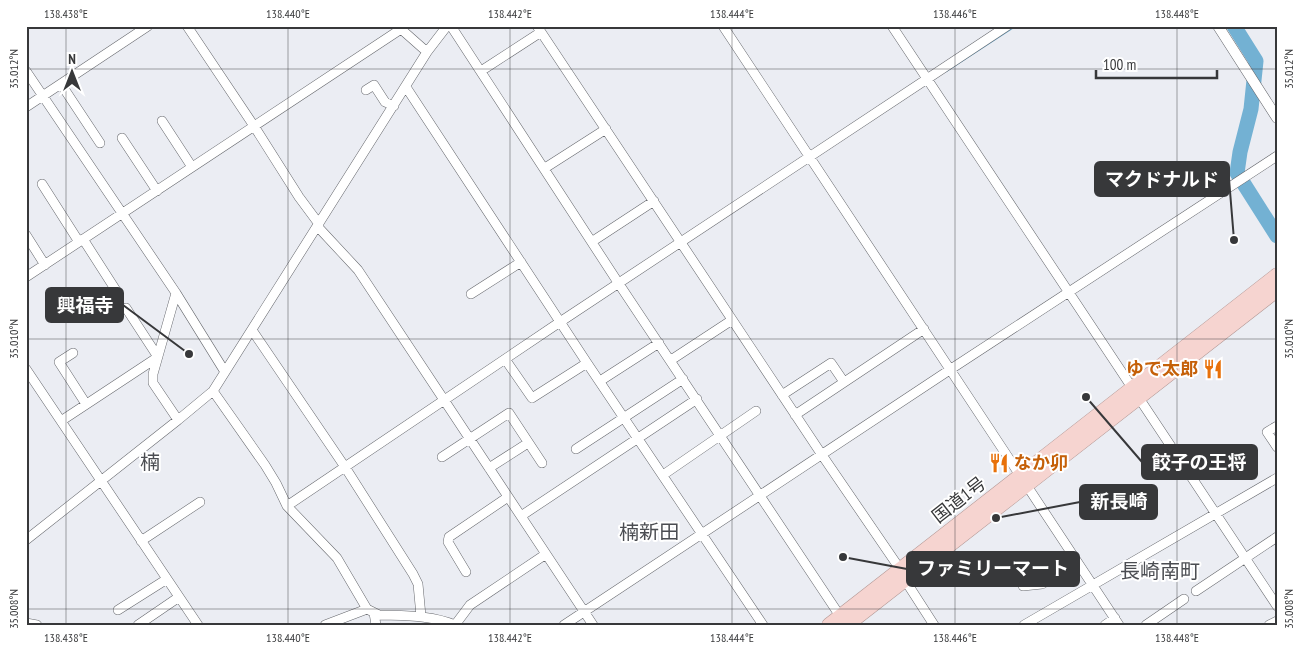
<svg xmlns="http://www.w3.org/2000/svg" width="1303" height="651" viewBox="0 0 1303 651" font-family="'PT Sans Narrow','Noto Sans JP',sans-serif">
<rect width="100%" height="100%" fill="#ebedf3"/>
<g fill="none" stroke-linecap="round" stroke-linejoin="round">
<path stroke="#73b1d3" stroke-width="2.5" d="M946 71 1015 26"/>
<path stroke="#73b1d3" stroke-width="15" d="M1234 26 1256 61 1251 109 1240 152 1237 173 1277 236"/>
<defs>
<path id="minor" d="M187 26 254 126 299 197 319 224
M451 26 619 284 842 619
M537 26 822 455 900 569
M723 26 1119 625
M892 26 1277 606
M26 71 176 293 225 372
M481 71 541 32
M61 84 100 143
M406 87 587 363 763 625
M366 90 374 85 385 102 394 106
M26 107 148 26
M162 121 192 167
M122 138 157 191
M545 168 606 129
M42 184 79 242
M318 227 358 270 593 625
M26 235 45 265
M83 239 117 292
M593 241 654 201
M26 277 401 29 427 52
M176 293 153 374V383L178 420
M471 294 521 262
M252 330 345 467 413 574 418 584 421 616
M73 353 59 362 86 404
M505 359 532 398 587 363
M671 360 732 320
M26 369 198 625
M600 381 659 343
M213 391 265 465 276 483 287 506 337 558 367 609 379 615C405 616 431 615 455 625L470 605 546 554
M782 395 831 363 844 382
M795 415 924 329
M61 421 158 357 126 308
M1277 426 1267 432 1277 447
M576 449 683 379
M442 457 509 413 542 463
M489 468 528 443
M663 475 756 411
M287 506 560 322 1007 26
M521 516 697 399
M26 540 178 420 213 391 427 52 447 26
M141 541 200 502
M466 572 448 542 449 537 508 497
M905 580 934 625
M1023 586 1042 584 1078 563
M1196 591 1277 537
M118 610 167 579
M374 613 376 625
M26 623 37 625
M138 625 179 597
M325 625 367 609
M564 625 951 369 1277 156
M1024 625 1277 478
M1105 625 1115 618
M1146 625 1184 599
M1269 625 1277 621"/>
<path id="tertiary" d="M1218 26 1277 118"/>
<path id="trunk" d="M829 625 1277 275
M847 625 1277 290"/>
</defs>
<use href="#minor" stroke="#65676c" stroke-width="10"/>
<use href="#tertiary" stroke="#65676c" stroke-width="11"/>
<use href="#trunk" stroke="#b29794" stroke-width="15"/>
<use href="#minor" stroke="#fff" stroke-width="9"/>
<use href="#tertiary" stroke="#fff" stroke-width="10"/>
<use href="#trunk" stroke="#f6d4d0" stroke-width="14"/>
</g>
<path fill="none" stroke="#37383a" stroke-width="1" stroke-opacity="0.45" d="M66 26V625M288 26V625M510 26V625M732 26V625M955 26V625M1177 26V625M26 69H1277M26 339H1277M26 609H1277"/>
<defs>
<symbol id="restaurant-bare" viewBox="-9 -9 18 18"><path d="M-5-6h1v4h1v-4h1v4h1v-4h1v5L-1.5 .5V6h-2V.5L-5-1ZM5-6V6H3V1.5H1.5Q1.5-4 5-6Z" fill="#e8710a" stroke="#fff" stroke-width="2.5" paint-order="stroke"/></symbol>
</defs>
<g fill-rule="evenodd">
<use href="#restaurant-bare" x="1199" y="355" width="28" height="28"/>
<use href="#restaurant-bare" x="985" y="449" width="28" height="28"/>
</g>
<g text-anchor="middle" stroke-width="4" stroke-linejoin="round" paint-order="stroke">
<g font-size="18" font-weight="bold" fill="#c56008" stroke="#fff" text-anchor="end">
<text x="1198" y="375">ゆで太郎</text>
<text x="1014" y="469" text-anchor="start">なか卯</text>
</g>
<g font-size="18" fill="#37383a" stroke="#fff">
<text transform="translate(959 500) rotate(-38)" y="6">国道1号</text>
</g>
<g font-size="20" fill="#4b4d52" stroke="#fff">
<text x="150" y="469">楠</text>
<text x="649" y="539">楠新田</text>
<text x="1160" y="578">長崎南町</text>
</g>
</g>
<path fill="none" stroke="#37383a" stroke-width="2" d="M1234 240L1229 179M189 354L123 305M1086 397L1142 462M996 518L1080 502M843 557L907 569"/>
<g fill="#37383a" stroke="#fff" stroke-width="2">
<circle cx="1234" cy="240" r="5"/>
<circle cx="189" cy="354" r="5"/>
<circle cx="1086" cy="397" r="5"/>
<circle cx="996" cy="518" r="5"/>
<circle cx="843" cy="557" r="5"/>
</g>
<g fill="#37383a" stroke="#37383a" stroke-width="2">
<rect x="1095" y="162" width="134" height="34" rx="5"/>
<rect x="46" y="288" width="77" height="34" rx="5"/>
<rect x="1142" y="445" width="115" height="34" rx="5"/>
<rect x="1080" y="485" width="77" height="34" rx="5"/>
<rect x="907" y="552" width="172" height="34" rx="5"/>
</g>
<g font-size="19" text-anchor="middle" font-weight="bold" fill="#fff">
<text x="1162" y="186">マクドナルド</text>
<text x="85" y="312">興福寺</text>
<text x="1199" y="469">餃子の王将</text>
<text x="1119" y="508">新長崎</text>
<text x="993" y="575">ファミリーマート</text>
</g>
<rect width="1303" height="651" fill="none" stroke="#ffffff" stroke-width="55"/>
<g transform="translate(72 72)" stroke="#ffffff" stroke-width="4" paint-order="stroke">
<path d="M0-4L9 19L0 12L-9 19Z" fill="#37383a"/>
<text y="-8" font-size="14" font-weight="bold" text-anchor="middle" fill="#37383a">N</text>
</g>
<path d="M1096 70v8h121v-8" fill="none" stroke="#37383a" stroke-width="2.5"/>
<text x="1103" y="70" font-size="15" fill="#37383a" stroke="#ffffff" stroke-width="4" paint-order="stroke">100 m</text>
<rect x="28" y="28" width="1248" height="596" fill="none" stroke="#37383a" stroke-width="2"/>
<g font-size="12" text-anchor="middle" fill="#37383a">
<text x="66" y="18">138.438°E</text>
<text x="288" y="18">138.440°E</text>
<text x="510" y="18">138.442°E</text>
<text x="732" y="18">138.444°E</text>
<text x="955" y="18">138.446°E</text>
<text x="1177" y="18">138.448°E</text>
<text transform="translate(14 69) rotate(-90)" y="4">35.012°N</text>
<text transform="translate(1289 69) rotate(-90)" y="4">35.012°N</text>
<text transform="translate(14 339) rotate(-90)" y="4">35.010°N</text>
<text transform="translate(1289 339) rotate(-90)" y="4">35.010°N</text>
<text transform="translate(14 609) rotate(-90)" y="4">35.008°N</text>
<text transform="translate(1289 609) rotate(-90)" y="4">35.008°N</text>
<text x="66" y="642">138.438°E</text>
<text x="288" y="642">138.440°E</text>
<text x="510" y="642">138.442°E</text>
<text x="732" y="642">138.444°E</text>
<text x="955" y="642">138.446°E</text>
<text x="1177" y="642">138.448°E</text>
</g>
</svg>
